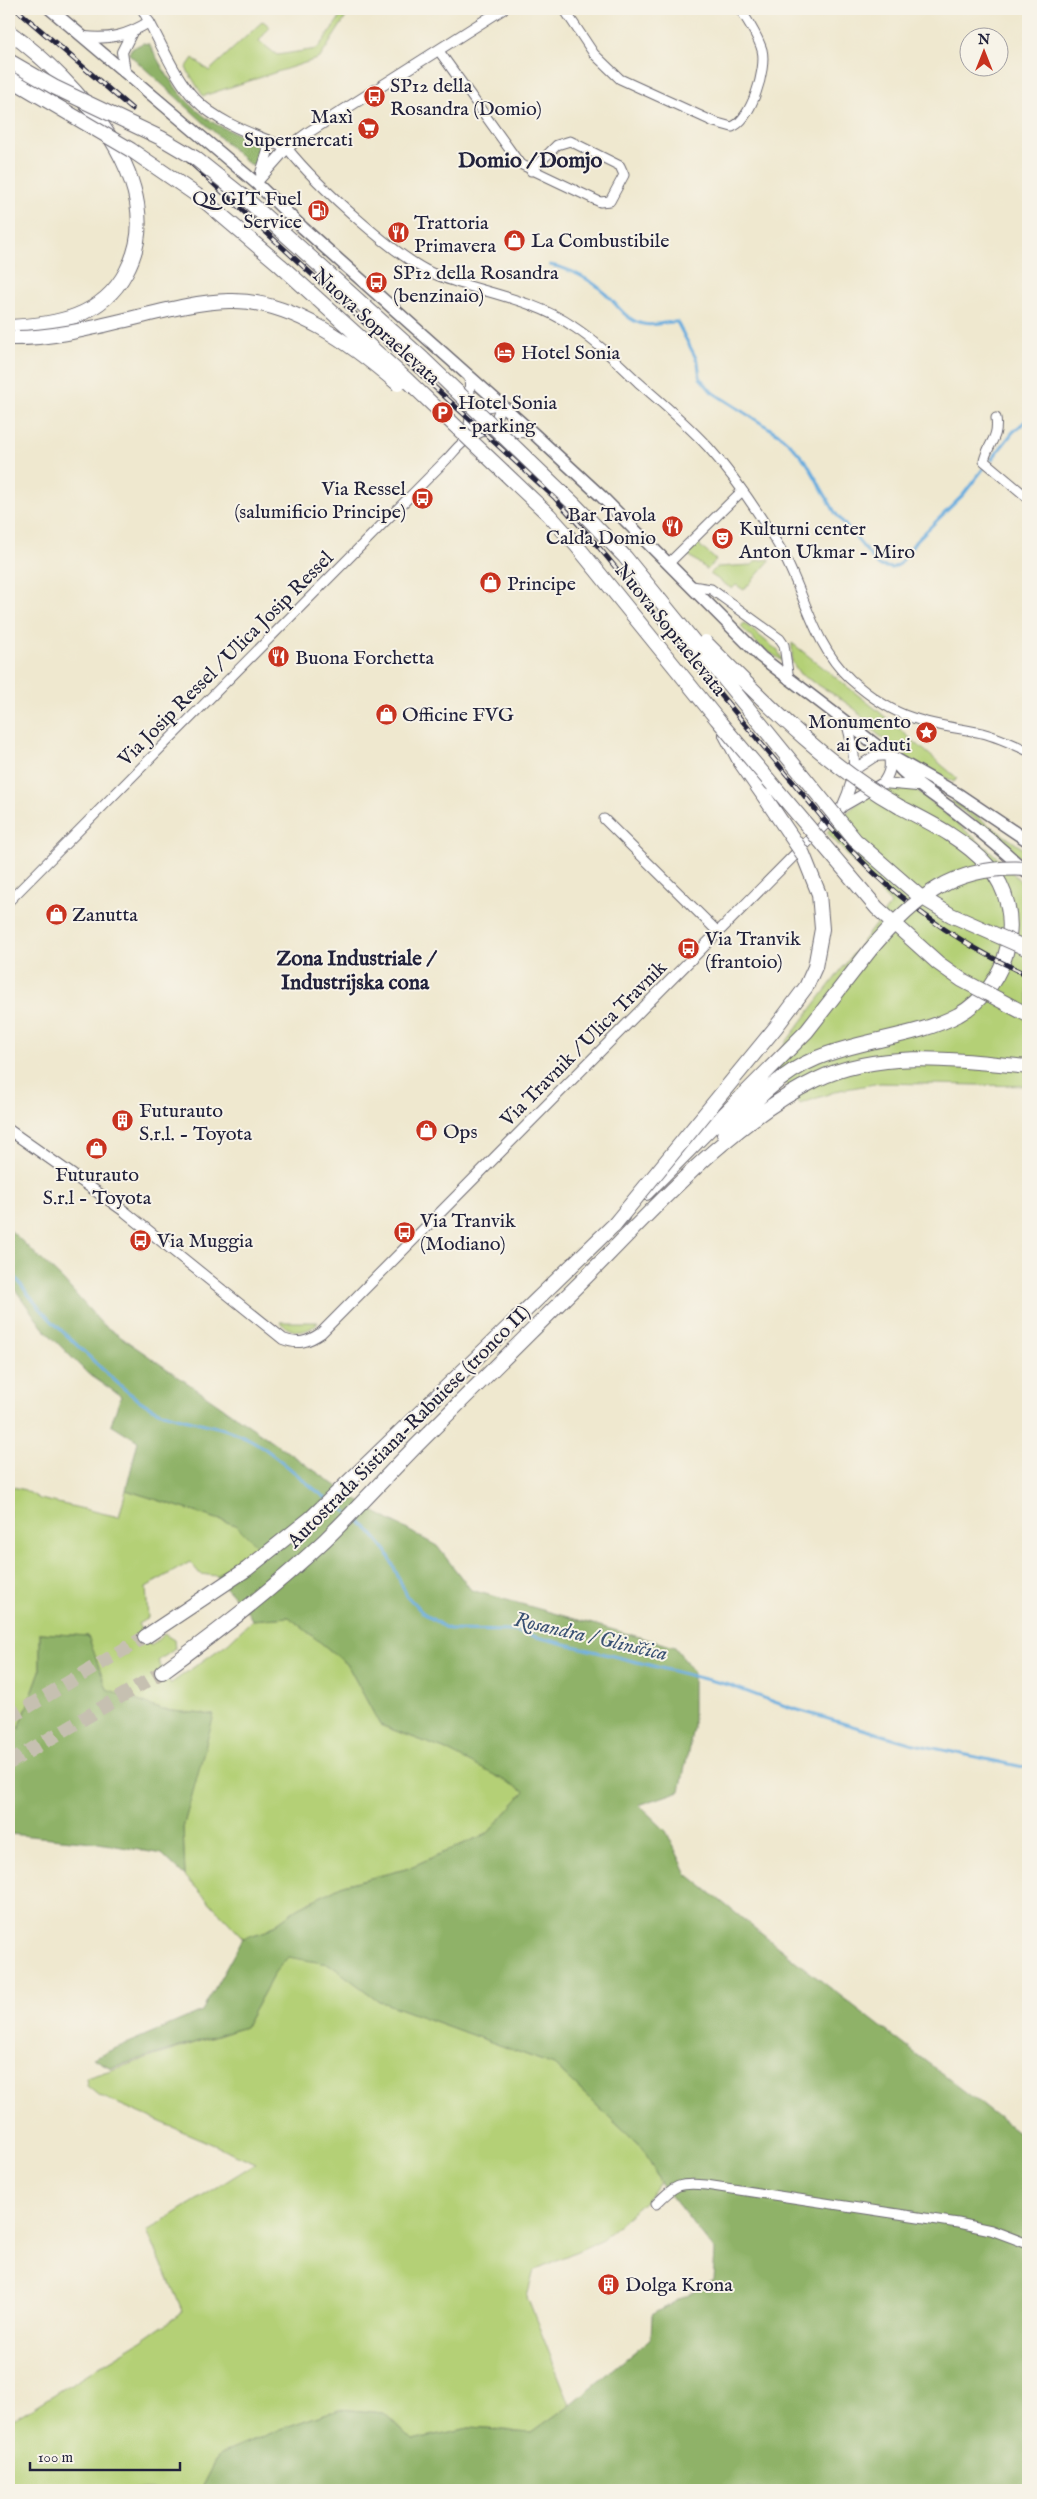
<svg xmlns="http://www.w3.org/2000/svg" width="1037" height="2499" viewBox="0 0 1037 2499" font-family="'IM FELL English',serif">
<rect width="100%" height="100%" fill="#f7f3e8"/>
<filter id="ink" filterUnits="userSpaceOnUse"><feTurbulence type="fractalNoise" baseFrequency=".02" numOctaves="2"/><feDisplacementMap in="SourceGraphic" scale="10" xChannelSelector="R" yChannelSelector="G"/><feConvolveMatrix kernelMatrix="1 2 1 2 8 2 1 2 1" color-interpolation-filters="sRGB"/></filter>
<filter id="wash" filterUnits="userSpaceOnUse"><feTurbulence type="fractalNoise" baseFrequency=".0096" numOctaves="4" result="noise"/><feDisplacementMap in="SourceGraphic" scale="20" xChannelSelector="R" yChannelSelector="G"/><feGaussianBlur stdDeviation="1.12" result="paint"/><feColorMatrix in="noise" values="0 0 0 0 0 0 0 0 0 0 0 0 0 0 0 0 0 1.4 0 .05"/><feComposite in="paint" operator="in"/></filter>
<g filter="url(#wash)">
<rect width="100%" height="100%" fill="#efe8cf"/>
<path fill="#b4d076" stroke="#6b7958" d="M346 9H351L320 58 203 96 186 68 193 58 209 71 263 21 270 27 259 41 277 55 317 49Z
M698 541 701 547 716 560 707 570 685 552Z
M771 559 744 590 736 585 732 589 710 574 717 567 752 565 756 561Z
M744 623 778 651 783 661 762 648 741 627Z
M792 643 877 710 957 778 954 782 910 760 876 733 856 710 838 697 800 674 792 662Z
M888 787 918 791 1002 861 1028 890V1086L880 1083 840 1090 800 1104 771 1062 891 904 827 832C844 815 864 794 888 787Z
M952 800 1028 852V865L1001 840 951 802Z
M280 1322H318C306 1335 292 1334 280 1322Z
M9 1486 25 1490 40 1499 119 1517 126 1490 236 1525 257 1546 217 1576 200 1574 190 1562 146 1587 148 1618 138 1624 151 1646 164 1634 174 1640 175 1649 158 1661 170 1684 228 1643 252 1620 289 1617 347 1664 380 1725 444 1749 526 1790 488 1833 406 1869 343 1885 298 1908 266 1931 243 1938 185 1876 183 1828 213 1715 162 1710 106 1689 88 1636 40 1633V1671L12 1748 9 1766Z
M288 1956 329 1964 379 2001 554 2065 644 2150 660 2182 644 2202 600 2241 534 2270 527 2297 570 2405 532 2432 469 2428 412 2440 384 2413 339 2409 286 2427 219 2455 201 2490H9V2422L141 2341 183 2312 147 2231 256 2163 98 2095 87 2086 86 2078 245 2027 275 1972Z"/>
<path fill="#8fb267" stroke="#586a51" d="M143 43 149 44C167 76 178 97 208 119 225 132 251 134 262 154L255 165 249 164 129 54 131 49Z
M9 1229 62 1279 102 1324 373 1511 437 1546 471 1590 675 1647 693 1671V1728L680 1791 639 1805 666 1831 687 1874 798 1963 1028 2140V2482L1021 2490H201L219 2455 286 2427 339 2409 384 2413 412 2440 469 2428 532 2432 570 2405 651 2338 652 2315 713 2280 715 2251 660 2182 644 2150 554 2065 379 2001 329 1964 288 1957 275 1972 245 2027 111 2068 93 2058 202 2011 243 1938 266 1931 298 1908 343 1885 406 1869 488 1833 525 1791 444 1749 380 1725 347 1664 289 1617 252 1620C244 1602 227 1593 217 1576L257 1546 236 1525 126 1490 138 1441 111 1424 121 1396 87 1373 43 1328 9 1281Z
M40 1633 88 1636 107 1689 162 1710 214 1715 183 1828 185 1876 162 1854 93 1842 9 1834V1766L12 1748 40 1671Z"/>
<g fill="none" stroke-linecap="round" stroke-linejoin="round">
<path stroke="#68acde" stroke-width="3" d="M550 265C568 268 590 279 604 292 617 304 625 320 643 324 655 327 666 321 677 322L698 362 700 378 712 392 780 435 791 445 807 463 836 514 879 566 892 568 900 564 915 542 963 495 983 469
M992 459 1013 432 1028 419
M9 1267C37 1312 64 1332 100 1367 118 1384 138 1403 161 1412 191 1423 223 1425 251 1440 277 1454 301 1480 326 1498
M333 1503 347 1512
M354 1517 368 1529 387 1552 407 1596 422 1612 444 1627 453 1630 513 1631 729 1685 788 1707 910 1743 1028 1768"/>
</g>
</g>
<g filter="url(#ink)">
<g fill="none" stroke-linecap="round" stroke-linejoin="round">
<path stroke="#c6c0b1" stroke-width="14" stroke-dasharray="14 7" stroke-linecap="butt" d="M9 1718 145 1637
M9 1763 162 1672"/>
<defs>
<path id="minor" d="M142 9 149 22
M564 9 594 54 620 79 714 122 732 127C751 120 767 69 762 50 758 36 748 21 740 9
M439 51 520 164 600 202 610 201 624 175 620 166 570 141 557 145 531 171
M287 148C315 183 398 261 439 276 483 293 534 299 574 327 597 342 618 363 638 382 662 403 686 423 708 447 735 477 759 513 780 548 805 592 812 643 850 679 868 695 891 711 913 718 935 726 959 728 982 733 998 737 1013 744 1028 751
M996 418C999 439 988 443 984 461L1028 498
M499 432 533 433
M467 439 471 411 469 376
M669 563 742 491
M692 586 711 589 780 639 784 645 789 680
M604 819 718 932
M9 901 448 458C454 452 460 443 468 439 490 426 493 432 501 404L479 409 471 419
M656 2204C675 2185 679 2182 706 2185L958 2223 991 2230 1028 2244"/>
<path id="tertiary" d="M85 37C110 40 128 35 149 22 163 47 175 78 195 99 219 124 255 135 287 148
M125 72 122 52 132 32
M261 173 268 151 267 140
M256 183 287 148 309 132 503 9
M855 769 875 756 889 755C891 767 890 773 883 783
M843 805C858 773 856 756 847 723
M9 1130 124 1211 283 1339C298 1345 308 1342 321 1333L843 806 883 783 917 786"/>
<path id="secondary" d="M50 9 256 183 303 228 533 433 601 496 761 657 889 755 958 794 1028 841
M893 761C909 780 929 792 949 807 976 828 1002 848 1026 872"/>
<path id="trunk" d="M9 32C74 79 174 185 126 272 102 317 56 325 9 327
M726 735 741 763 764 796
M724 1134C750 1105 780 1073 817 1058 862 1039 914 1038 958 1015 1010 986 1028 912 988 866 964 839 931 823 900 807
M646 1193 807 1031 870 950
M145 1637 247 1569 311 1518 622 1217
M162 1672C219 1631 274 1588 325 1540 358 1508 389 1473 421 1441 476 1386 531 1331 586 1277 652 1211 732 1120 816 1080 881 1049 960 1060 1028 1067"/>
</defs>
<use href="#minor" stroke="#6a676f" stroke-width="11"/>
<use href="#tertiary" stroke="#6a676f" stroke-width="12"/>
<use href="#secondary" stroke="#6a676f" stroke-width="14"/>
<use href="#trunk" stroke="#6a676f" stroke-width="16"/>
<use href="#minor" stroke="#fff" stroke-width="9"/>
<use href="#tertiary" stroke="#fff" stroke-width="10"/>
<use href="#secondary" stroke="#fff" stroke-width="11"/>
<use href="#trunk" stroke="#fff" stroke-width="14"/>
<defs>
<path id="rail" d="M16 9 132 109
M180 153 555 498 597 545 830 827C885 891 951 941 1028 975"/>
</defs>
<use href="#rail" stroke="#22223b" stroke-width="5"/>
<use href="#rail" stroke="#f7f3e8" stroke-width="3" stroke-dasharray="9" stroke-linecap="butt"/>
<defs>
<path id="trunk-bridge" d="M9 61 54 87 161 138 195 158 245 198 423 359 575 505 625 557 855 840 918 895 951 915 1028 949
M9 78 131 150 201 198 280 265 408 381 549 515 577 546 717 719 877 908 938 963 962 980 1028 1015
M9 338C47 339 84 330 121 321 156 313 192 302 229 301 291 299 353 345 398 384
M705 642C765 702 825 765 900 807
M870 950C915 897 954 864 1028 869
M614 1225 776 1027 806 987 815 967 822 929 819 894 803 854 764 796"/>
</defs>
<use href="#trunk-bridge" stroke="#6a676f" stroke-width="16" stroke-linecap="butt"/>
<use href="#trunk-bridge" stroke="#fff" stroke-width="14"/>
</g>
</g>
<defs>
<symbol id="bus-disc" viewBox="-11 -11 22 22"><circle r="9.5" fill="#c8321e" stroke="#f7f3e8"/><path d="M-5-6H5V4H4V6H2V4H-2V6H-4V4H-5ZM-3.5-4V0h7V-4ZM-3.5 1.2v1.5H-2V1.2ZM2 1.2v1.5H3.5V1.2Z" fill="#fff"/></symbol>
<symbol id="supermarket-disc" viewBox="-11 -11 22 22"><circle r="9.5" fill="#c8321e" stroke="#f7f3e8"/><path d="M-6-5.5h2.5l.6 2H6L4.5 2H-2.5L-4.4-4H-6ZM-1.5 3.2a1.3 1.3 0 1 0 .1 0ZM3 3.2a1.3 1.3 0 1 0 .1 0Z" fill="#fff"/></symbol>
<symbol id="fuel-disc" viewBox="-11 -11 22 22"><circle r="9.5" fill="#c8321e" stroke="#f7f3e8"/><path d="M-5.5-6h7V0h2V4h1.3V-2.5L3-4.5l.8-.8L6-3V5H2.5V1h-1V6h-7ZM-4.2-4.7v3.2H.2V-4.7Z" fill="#fff"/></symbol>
<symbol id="restaurant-disc" viewBox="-11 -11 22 22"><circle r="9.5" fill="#c8321e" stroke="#f7f3e8"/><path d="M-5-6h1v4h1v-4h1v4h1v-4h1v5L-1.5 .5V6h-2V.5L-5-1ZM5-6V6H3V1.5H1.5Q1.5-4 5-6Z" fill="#fff"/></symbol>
<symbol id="shop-disc" viewBox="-11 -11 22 22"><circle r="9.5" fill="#c8321e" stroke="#f7f3e8"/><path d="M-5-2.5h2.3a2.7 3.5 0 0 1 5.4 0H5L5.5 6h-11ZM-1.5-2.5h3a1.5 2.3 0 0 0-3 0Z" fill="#fff"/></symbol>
<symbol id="hotel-disc" viewBox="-11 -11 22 22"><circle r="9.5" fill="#c8321e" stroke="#f7f3e8"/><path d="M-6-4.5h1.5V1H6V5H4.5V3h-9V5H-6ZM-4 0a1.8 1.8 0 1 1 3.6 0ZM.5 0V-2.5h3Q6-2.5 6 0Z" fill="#fff"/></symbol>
<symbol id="parking-disc" viewBox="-11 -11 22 22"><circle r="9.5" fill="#c8321e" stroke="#f7f3e8"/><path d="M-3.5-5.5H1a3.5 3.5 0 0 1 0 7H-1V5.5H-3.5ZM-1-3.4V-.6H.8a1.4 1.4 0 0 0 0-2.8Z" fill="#fff"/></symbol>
<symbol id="theatre-disc" viewBox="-11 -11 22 22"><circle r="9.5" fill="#c8321e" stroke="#f7f3e8"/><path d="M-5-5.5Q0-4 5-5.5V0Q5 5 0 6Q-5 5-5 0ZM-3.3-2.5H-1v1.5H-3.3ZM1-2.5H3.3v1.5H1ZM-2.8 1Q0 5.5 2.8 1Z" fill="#fff"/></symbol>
<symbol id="sight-disc" viewBox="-11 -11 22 22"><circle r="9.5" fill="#c8321e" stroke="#f7f3e8"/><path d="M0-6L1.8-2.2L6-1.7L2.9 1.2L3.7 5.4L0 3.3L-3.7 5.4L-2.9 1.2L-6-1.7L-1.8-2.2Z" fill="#fff"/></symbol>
<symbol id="building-disc" viewBox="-11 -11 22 22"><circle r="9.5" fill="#c8321e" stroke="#f7f3e8"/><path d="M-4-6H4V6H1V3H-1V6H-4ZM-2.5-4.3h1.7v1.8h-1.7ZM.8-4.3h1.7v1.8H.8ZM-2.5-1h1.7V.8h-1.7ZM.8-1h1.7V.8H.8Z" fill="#fff"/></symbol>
</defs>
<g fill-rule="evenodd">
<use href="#bus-disc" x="362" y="84" width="25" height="25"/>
<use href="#supermarket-disc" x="356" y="116" width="25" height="25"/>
<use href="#fuel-disc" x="306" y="198" width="25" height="25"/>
<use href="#restaurant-disc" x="386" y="220" width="25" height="25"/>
<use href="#shop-disc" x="502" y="228" width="25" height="25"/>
<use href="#bus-disc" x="364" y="270" width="25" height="25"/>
<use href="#hotel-disc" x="492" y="340" width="25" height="25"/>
<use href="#parking-disc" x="430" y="400" width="25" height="25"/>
<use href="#bus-disc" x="410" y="486" width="25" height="25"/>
<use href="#restaurant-disc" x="660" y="514" width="25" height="25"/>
<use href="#theatre-disc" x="710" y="526" width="25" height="25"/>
<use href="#shop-disc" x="478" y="570" width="25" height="25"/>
<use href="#restaurant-disc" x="266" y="644" width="25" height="25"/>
<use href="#shop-disc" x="374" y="702" width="25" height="25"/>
<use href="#sight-disc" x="914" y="720" width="25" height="25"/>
<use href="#shop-disc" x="44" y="902" width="25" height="25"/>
<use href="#bus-disc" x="676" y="936" width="25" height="25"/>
<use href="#building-disc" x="110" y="1108" width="25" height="25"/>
<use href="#shop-disc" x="414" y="1118" width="25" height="25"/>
<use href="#shop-disc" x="84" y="1136" width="25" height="25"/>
<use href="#bus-disc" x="392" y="1220" width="25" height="25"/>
<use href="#bus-disc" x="128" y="1228" width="25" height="25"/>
<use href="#building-disc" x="596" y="2272" width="25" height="25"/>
</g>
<g text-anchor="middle" stroke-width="4" stroke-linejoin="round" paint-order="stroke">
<g font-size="20" fill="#22223b" stroke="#f7f3e8" text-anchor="start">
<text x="390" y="92">SP12 della<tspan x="390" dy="23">Rosandra (Domio)</tspan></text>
<text x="353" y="123" text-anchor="end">Maxì<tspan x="353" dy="23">Supermercati</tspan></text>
<text x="302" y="205" text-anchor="end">Q8 GIT Fuel<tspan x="302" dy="23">Service</tspan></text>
<text x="414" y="229">Trattoria<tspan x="414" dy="23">Primavera</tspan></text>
<text x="531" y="247">La Combustibile</text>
<text x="393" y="279">SP12 della Rosandra<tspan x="393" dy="23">(benzinaio)</tspan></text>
<text x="521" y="359">Hotel Sonia</text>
<text x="458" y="409">Hotel Sonia<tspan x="458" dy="23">- parking</tspan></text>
<text x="406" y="495" text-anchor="end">Via Ressel<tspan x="406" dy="23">(salumificio Principe)</tspan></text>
<text x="656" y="521" text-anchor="end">Bar Tavola<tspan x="656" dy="23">Calda Domio</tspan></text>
<text x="739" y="535">Kulturni center<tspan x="739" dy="23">Anton Ukmar - Miro</tspan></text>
<text x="507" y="590">Principe</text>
<text x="295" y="664">Buona Forchetta</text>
<text x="402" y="721">Officine FVG</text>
<text x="911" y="728" text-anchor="end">Monumento<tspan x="911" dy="23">ai Caduti</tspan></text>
<text x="72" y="921">Zanutta</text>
<text x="705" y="945">Via Tranvik<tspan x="705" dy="23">(frantoio)</tspan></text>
<text x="139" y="1117">Futurauto<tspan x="139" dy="23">S.r.l. - Toyota</tspan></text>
<text x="443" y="1138">Ops</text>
<text x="97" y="1181" text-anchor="middle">Futurauto<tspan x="97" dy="23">S.r.l - Toyota</tspan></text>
<text x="420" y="1227">Via Tranvik<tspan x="420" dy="23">(Modiano)</tspan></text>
<text x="157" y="1247">Via Muggia</text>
<text x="625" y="2291">Dolga Krona</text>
</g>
<g font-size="20" fill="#22223b" stroke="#f7f3e8">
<text transform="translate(377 326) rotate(42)" y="7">Nuova Sopraelevata</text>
<text transform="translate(671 629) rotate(51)" y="7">Nuova Sopraelevata</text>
<text transform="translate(225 658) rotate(-45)" y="7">Via Josip Ressel / Ulica Josip Ressel</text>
<text transform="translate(583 1043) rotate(-45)" y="7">Via Travnik / Ulica Travnik</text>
<text transform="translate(408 1426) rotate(-45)" y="7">Autostrada Sistiana-Rabuiese (tronco II)</text>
</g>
<g font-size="21" font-weight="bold" fill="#22223b" stroke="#f7f3e8">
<text x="355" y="965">Zona Industriale /<tspan x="355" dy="24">Industrijska cona</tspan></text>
</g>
<g font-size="21" font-style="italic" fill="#3a5274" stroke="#f7f3e8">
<text transform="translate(591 1636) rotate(13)" y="7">Rosandra / Glinščica</text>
</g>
<g font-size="22" font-weight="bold" fill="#22223b" stroke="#f7f3e8">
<text x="530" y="167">Domio / Domjo</text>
</g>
</g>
<rect width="1037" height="2499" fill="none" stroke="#f7f3e8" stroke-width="30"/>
<g transform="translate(984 52)"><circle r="24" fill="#f7f3e8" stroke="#a29fa3"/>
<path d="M0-4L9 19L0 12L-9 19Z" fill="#c8321e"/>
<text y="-8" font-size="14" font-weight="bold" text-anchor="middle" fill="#22223b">N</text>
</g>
<path d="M30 2462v8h150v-8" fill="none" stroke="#22223b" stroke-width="2.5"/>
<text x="38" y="2462" font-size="15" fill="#22223b" stroke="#f7f3e8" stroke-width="4" paint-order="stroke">100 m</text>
</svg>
